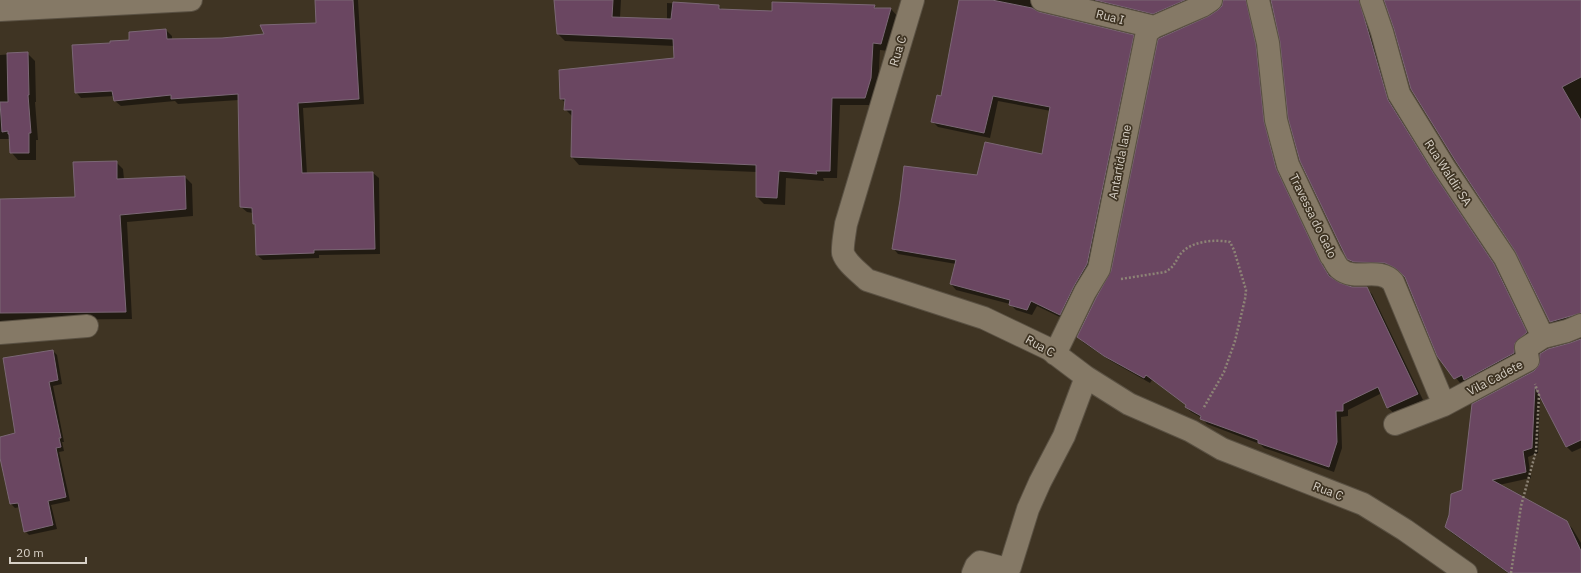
<svg xmlns="http://www.w3.org/2000/svg" width="1581" height="573" viewBox="0 0 1581 573" font-family="'IBM Plex Sans',sans-serif">
<rect width="100%" height="100%" fill="#3f3423"/>
<path fill="#0007" d="M316 0H358L364 104 303 108 307 174 373 173 379 178 380 254 319 255V258L263 260 257 255 256 226 254 224 253 213 247 212 241 207 239 100 178 104 175 101 121 106 115 101V96L81 98 76 92 111 44 130 41 166 30 172 36V40L222 39 266 35 317 24Z
M555 0H621L620 18 667 20V3L718 6 723 10 773 12 874 6 877 9H891L898 17 888 51 880 50 878 86 873 105H840L837 178H823L824 181 786 178 785 205 764 204 757 197V172L579 165 572 157 573 117 565 109 566 103 561 99 675 59V46L565 41 558 34Z
M961 0H1037L1035 3 1036 12 1133 36 1139 41 1092 270 1066 320 1037 306 1032 315 1016 310 1010 304 956 290 951 284 956 264 898 254 893 248 978 176 1043 155 1051 111 998 101 990 138 938 127 932 121 942 97Z
M1080 0H1202L1159 19Z
M1224 0H1253L1282 177 1325 268 1333 280 1352 288H1366L1372 294 1423 400 1394 413 1388 408 1382 393 1348 410V416L1341 417 1342 448 1334 472 1264 448 1260 444 1207 424 1202 418 1191 412 1186 407 1187 405 1152 380 1150 383 1111 361 1084 343 1078 337 1112 272 1207 18 1219 11 1223 6Z
M1272 0H1366L1392 104 1439 181 1499 271 1532 338 1519 359 1461 384 1438 356 1405 277 1402 273 1391 268 1354 264 1348 258 1281 40Z
M1385 0H1581V320L1556 327 1551 322 1516 251 1395 28Z
M27 53 35 61 36 102H35L38 140H36V160H18L11 152 10 139H0V55Z
M116 162 123 169 124 179 185 177 192 184 193 216 127 222 132 319 21 320V326L0 330V246L76 198Z
M1581 340V448L1572 452 1567 447 1540 395 1538 453 1528 457 1531 478 1499 485 1566 522 1572 528 1581 543V573H1508L1452 533 1446 527 1463 491 1535 372 1570 344Z
M53 351 57 355 62 384 53 386 64 442H62L64 451 59 452 70 501 51 505 57 529 29 535 25 531 20 507 15 508 11 504 0 454V438L16 434Z"/>
<path fill="#6a4661" stroke="#7b6775" d="M315 0H353L359 99 298 103 302 173 373 172 375 249 314 250V253L256 255 255 224H253L252 208 240 207 238 94 171 99V95L114 101 112 91 75 93 72 45 110 43V41L129 40V32L166 29 167 39 222 38 264 34 260 25 316 23Z
M554 0H613L612 17 671 19 673 2 719 5V9L772 11V2L875 5 874 8H891L881 44 873 43 871 78 865 98H832L830 171H816L817 174 779 171 777 198 756 197V165L571 157 572 110H564L565 99H560L559 70 674 58 673 39 557 34Z
M959 0H992L1032 8 1039 12 1134 35 1087 264 1074 286 1060 315 1031 301 1027 310 1009 305 1010 300 950 284 956 260 892 249 900 200 904 166 977 175 985 142 1042 154 1050 107 993 96 984 133 931 122 937 95 941 96Z
M1095 0H1185L1153 14Z
M1223 0H1246L1256 45 1264 121 1276 168 1320 261 1329 276 1340 283 1352 287H1367L1418 394 1387 408 1378 387 1343 404V411H1336L1337 442 1329 467 1258 443V440L1200 419 1201 416 1185 407 1186 405 1146 375 1144 378 1104 356 1077 337 1096 298 1111 271 1158 39 1209 16 1218 10 1222 6Z
M1271 0H1359L1388 100 1434 174 1494 264 1527 332 1515 343 1514 353 1464 380 1462 375 1454 379 1437 356 1405 277 1401 273 1395 268 1385 263 1354 262 1347 259 1300 161 1288 118 1280 42Z
M1384 0H1581V77L1562 87 1581 120V313L1550 322 1515 251 1455 160 1411 89 1394 29Z
M28 52 29 95H28L31 133H29V153H10L9 134H8V131L2 132 0 102H8L7 53Z
M117 161V179L185 176 186 209 120 215 126 312 0 313V199L75 197 73 162Z
M1581 339V440L1566 447 1535 387 1532 448 1523 451 1526 472 1492 480 1567 521 1581 551V573H1509L1445 527 1449 515 1451 494 1462 490 1472 404 1534 371 1539 365 1540 354 1548 349 1570 343Z
M53 350 58 380 49 382 61 438H59L61 447 56 448 66 497 48 501 53 525 24 532 18 503 10 504 0 458V437L15 433 3 358Z"/>
<g fill="none" stroke-linecap="round" stroke-linejoin="round">
<defs>
<path id="minor" d="M913 0 846 224C845 231 842 247 843 253 846 263 860 273 867 280L984 318 1049 349 1086 377 1129 404 1191 431 1222 449 1363 504 1405 530 1466 573
M1042 0 1154 27
M1258 0 1268 43 1276 120 1288 165 1331 256C1334 259 1336 266 1340 269 1355 282 1379 266 1393 282L1444 405
M1371 0 1382 32 1399 94 1444 167 1505 258 1543 337
M0 10 191 0
M0 333 87 326
M1055 354 1085 292 1099 269 1147 32 1154 27 1202 6 1211 0
M1395 424 1444 405 1528 360 1526 348 1543 337 1567 331 1581 325
M973 573 976 566 980 562 1007 569 1010 567 1028 509 1040 482 1064 436 1086 377"/>
</defs>
<use href="#minor" stroke="#5a5143" stroke-width="24"/>
<path stroke="#8d8476" stroke-width="2.5" stroke-dasharray="2 2" stroke-linecap="butt" d="M1121 279 1165 272C1173 268 1175 263 1179 256 1189 241 1214 239 1230 242L1234 250 1246 290 1245 299 1235 341 1224 372 1203 409
M1511 573 1521 506 1536 451 1539 395 1535 384"/>
<use href="#minor" stroke="#857966" stroke-width="22"/>
</g>
<g text-anchor="middle" stroke-width="3.5" stroke-linejoin="round" paint-order="stroke">
<g font-size="12" fill="#d7d0c6" stroke="#3f3423">
<text transform="translate(1110 17) rotate(14)" y="4">Rua I</text>
<text transform="translate(898 51) rotate(-73)" y="4">Rua C</text>
<text transform="translate(1120 162) rotate(-79)" y="4">Antartida lane</text>
<text transform="translate(1448 173) rotate(57)" y="4">Rua Waldir SA</text>
<text transform="translate(1313 216) rotate(64)" y="4">Travessa do Gelo</text>
<text transform="translate(1040 346) rotate(29)" y="4">Rua C</text>
<text transform="translate(1495 378) rotate(-28)" y="4">Vila Cadete</text>
<text transform="translate(1328 491) rotate(21)" y="4">Rua C</text>
</g>
</g>
<path d="M10 557v6h76v-6" fill="none" stroke="#d7d0c6" stroke-width="2"/>
<text x="16" y="557" font-size="12" fill="#d7d0c6" stroke="#3f3423" stroke-width="3" paint-order="stroke">20 m</text>
</svg>
